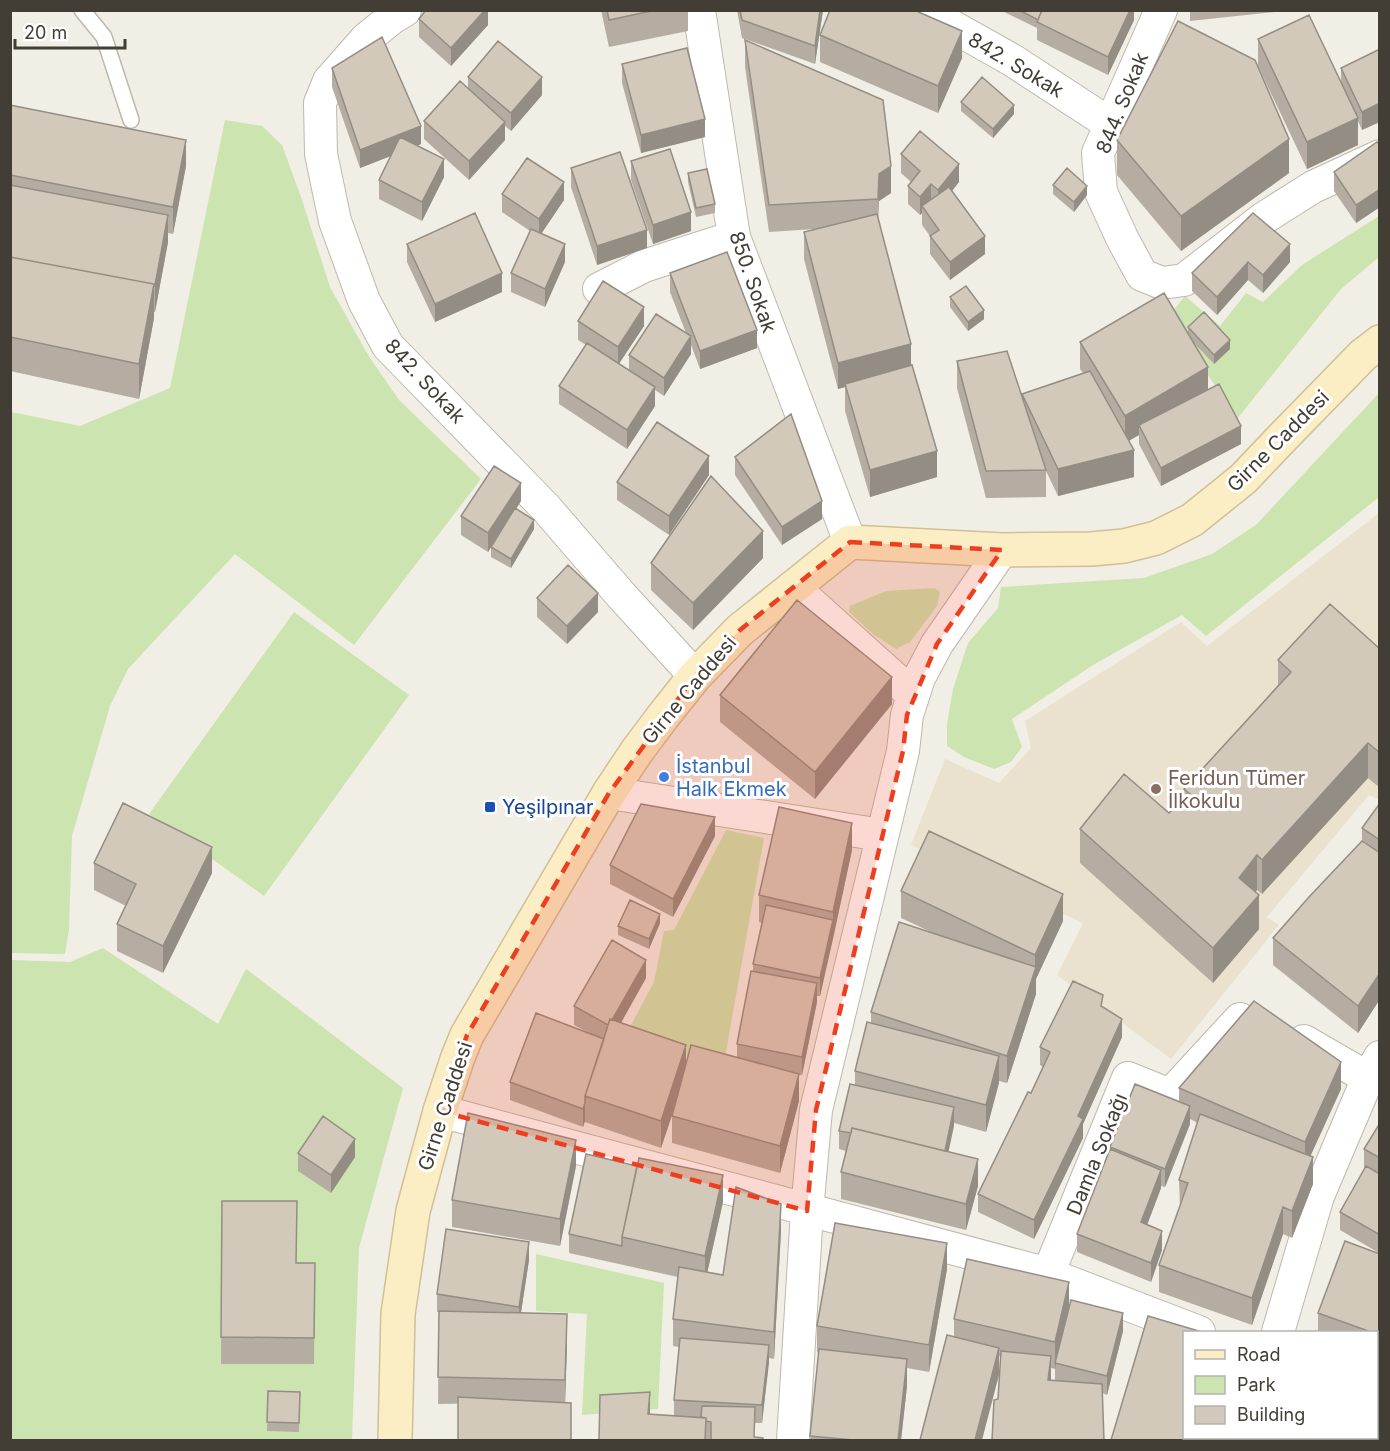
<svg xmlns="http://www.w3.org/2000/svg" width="1390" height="1451" viewBox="0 0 1390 1451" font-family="Inter,sans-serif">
<rect width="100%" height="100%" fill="#f1eee5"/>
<path fill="#eae2cf" d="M1379 513V800L1369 795 1267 917 1279 925 1171 1059 1057 975 1083 923 911 845 945 759 999 783 1031 748 1025 721 1181 622 1207 646Z"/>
<path fill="#cce4b0" d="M225 120 262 126 282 145 302 200 330 287 368 355 399 400 481 479 354 645 235 554 128 669 110 706 72 836 69 929 65 954 11 953V412L80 426 170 388Z
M1379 216V257L1341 289 1237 419 1169 316 1185 296 1220 326 1246 293 1263 302 1302 265Z
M1379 393V497L1206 636 1182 615 1093 665 1012 719 1022 747 1011 762 994 769 964 757 947 746V724L953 689 968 643 998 608 1001 587 1144 578 1212 554 1256 525Z
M935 588 940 592 937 606 910 642 896 649 874 635 849 612 850 606 886 591Z
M294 612 409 695 264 896 149 814Z
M726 830 764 838 724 1063 622 1042 654 982 664 931 674 930Z
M103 948 218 1024 246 969 403 1088 359 1248 352 1440H11V960L70 962Z
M536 1254 664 1283 658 1409 582 1415 587 1314 536 1311Z"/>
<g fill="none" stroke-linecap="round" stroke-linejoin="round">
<defs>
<path id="lane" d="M82 10 104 37 131 120"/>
<path id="street" d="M405 10 392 18 366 39 329 81 320 103 321 154 335 221 364 301 388 346 546 508 621 595 695 676
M699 10 734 237 850 542
M920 10 930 14 1012 60 1110 124
M1161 10 1098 153 1101 192 1122 238 1142 275 1162 283 1184 280 1264 218 1313 187 1380 156
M599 289 644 266 734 237
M793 587 913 695
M609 793 882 835
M1304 1041 1368 1078
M440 1111 1048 1274 1199 1332
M1048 1274 1128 1078 1170 1095 1240 1019
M1278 1332 1318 1196 1368 1078 1380 1057
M793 1440 807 1211 816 1110 903 751 907 715 919 678 937 644 1002 550
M1243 1440 1244 1438"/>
<path id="secondary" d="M395 1440 398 1314 413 1211 440 1111 458 1057 467 1035 609 793 637 751 664 715 695 676 740 630 850 542 1002 550 1091 549 1124 546 1156 538 1192 520 1243 479 1282 438 1363 355 1380 342"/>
</defs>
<use href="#lane" stroke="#bfb8ab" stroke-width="18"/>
<use href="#street" stroke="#bfb8ab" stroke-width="34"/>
<use href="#secondary" stroke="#cfc097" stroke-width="36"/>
<use href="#lane" stroke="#fff" stroke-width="15"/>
<use href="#street" stroke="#fff" stroke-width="32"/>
<use href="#secondary" stroke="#fbeec5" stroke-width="33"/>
</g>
<path fill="#b5ada1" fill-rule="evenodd" d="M488 10V25L451 66 419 37V19Z
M601 10H688V31L609 47Z
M737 10H823L815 64 742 38Z
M1000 10H1134V20L1108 75 1037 40V28Z
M1190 10H1293L1190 21Z
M820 35 962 58 938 113 820 62Z
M1258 39 1341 81V68L1380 49 1362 130 1358 121V145L1307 169 1258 66Z
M745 40 891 193 879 201 878 217 937 477 870 497 845 411V387L838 389 804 259V232L815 229 769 232 745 67Z
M622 64 705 137 641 153 622 83Z
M332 68 421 144 417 146 444 177 422 221 379 199V180L391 156 360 168 332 87Z
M468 77 542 95 511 131 505 126V140L469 180 424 139V121L468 89Z
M961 102 1014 114 993 138 961 111Z
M10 105 186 166 173 234 168 233V242L155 312H154V318L139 399 10 371Z
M1117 140 1289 173 1181 251 1117 175Z
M1380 145V207L1356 223 1334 191V172Z
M901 154 959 182 952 191 985 254 950 280 930 254V236L922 225V213L920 215 908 204V186L911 182 901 173Z
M631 161 691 231 653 244 631 180Z
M571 168 647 248 597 265 571 187Z
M688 173 715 204V213L696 217 688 182Z
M1053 185 1087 195 1074 212 1053 194Z
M502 194 564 200 541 234 565 262 545 307 511 292V273L530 231 502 212Z
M1253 213 1290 262 1263 293 1248 280 1217 315 1192 291V273Z
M407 244 502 292 435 322 407 262Z
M670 273 757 348 700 369 691 345V354L664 396 655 390V406L627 449 559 404V386L586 345 578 340V321L644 326 619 364 629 371V355L686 333 670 292Z
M950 297 984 319 968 331 950 307Z
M1188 327 1230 349 1214 364 1194 343 1208 390 1241 444 1161 486 1139 444V435L1128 441 1134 477 1058 496 1046 471V497L986 498 957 388V361L1022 396 1083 373 1080 369V342L1188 332Z
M735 457 822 519 782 545 735 475Z
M709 475 669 535 617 500V482Z
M521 501 516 509 534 529 511 568 491 557V547L488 552 461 535V516Z
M763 558 693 630 651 590V563Z
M537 598 598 612 567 644 537 617Z
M1380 649V788L1368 778 1262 894 1257 890 1255 892 1259 929 1213 983 1080 863V829L1169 813 1184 799V789L1278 685V660Z
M720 695 892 704 815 799 720 722Z
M1380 803V999L1358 1033 1273 965V938L1362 841V828Z
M715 836 673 917 610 884V865Z
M852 850 820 996H817V1002L802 1075H799V1101L780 1173 672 1143V1116L674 1110 661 1148 585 1122V1121L583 1127 510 1100V1082L589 1033 574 1025V1006L646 978 621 1023 686 1063 737 1057V1044L753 971V964L762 923 759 922V895Z
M94 863 212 873 163 973 117 951V924L126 906 94 890Z
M901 891 1063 921 1036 979V994L1007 1083 999 1081 986 1132 954 1123 948 1151 978 1186 966 1230 841 1199V1172L846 1151 839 1149V1131L855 1085V1071L871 1023V1012L933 933 901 918Z
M660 923 649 949 618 935V926Z
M1103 1007 1122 1037 1083 1124V1138L1034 1239 978 1212V1194L1031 1093 1043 1067 1040 1065V1047Z
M1179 1088 1341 1089 1310 1156 1313 1184 1292 1238 1283 1234 1252 1325 1159 1292V1265L1180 1207 1179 1180 1198 1123 1190 1119V1124L1165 1187 1161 1186V1188L1147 1225 1162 1250 1151 1282 1077 1252V1234L1110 1149V1147L1179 1101Z
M1380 1123V1354L1377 1353V1332H1322L1318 1331V1313L1379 1253 1340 1230V1212L1364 1170V1149Z
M298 1153 355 1157 331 1193 298 1171Z
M576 1166 560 1246 452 1227V1200Z
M222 1201 297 1263H315L314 1364H221Z
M723 1202 707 1272 723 1275 781 1231 774 1359 769 1358 762 1423H755L711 1440H706L650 1414 674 1416V1400L679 1347 673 1346V1319L678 1277 569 1253V1234Z
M529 1260 521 1313 567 1341 565 1402 438 1404 439 1312H437V1294Z
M947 1269 929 1372 907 1368V1386L901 1440H810L819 1353 817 1352V1326Z
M1069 1309 1123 1331 1107 1395 1102 1393 998 1399 1001 1357 999 1356V1375L954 1336V1319ZM1055 1366V1380H1051V1368L1055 1369Z
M268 1391 300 1392 299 1432 267 1431Z
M1274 1437H1377L1380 1440H1274Z"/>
<path fill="#938d83" d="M485 10H488V25L451 66V48Z
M820 10H823L815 64V46Z
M1130 10H1134V20L1108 75V57Z
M962 31V58L938 113V86Z
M542 77V95L511 131V113Z
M1380 103V122L1362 130V112Z
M1014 105V114L993 138V129Z
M1358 118V145L1307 169V142Z
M705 119V137L641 153V135Z
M505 122V140L469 180V161Z
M421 126V144L360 168V150Z
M1289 139V173L1181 251V216Z
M186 140V166L173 234V207Z
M444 159V177L422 221V202Z
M959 164V182L938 208V190Z
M891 166V193L879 201 878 226 879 174Z
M564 182V200L539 237V219Z
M931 184V202L922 206V213L920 215V197Z
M1087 186V195L1074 212V202Z
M1380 189V207L1356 223V205Z
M691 212V231L653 244V225Z
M168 215V242L155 312V285Z
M647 230V248L597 265V246Z
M985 236V254L950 280V262Z
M565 244V262L545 307V289Z
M1290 244V262L1263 293V275Z
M1248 262V280L1217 315V297Z
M502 273V292L435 322V304Z
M154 284V318L139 399V364Z
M644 307V326L618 365V347Z
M984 310V319L968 331V322Z
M757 330V348L700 369V351Z
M691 336V354L664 396V378Z
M1230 340V349L1214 364V355Z
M911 344V370L845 384V387L838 389V363Z
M1208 367V394L1139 425V435L1125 443V416Z
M655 387V406L627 449V430Z
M1241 426V444L1161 486V468Z
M1134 450V477L1058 496V469Z
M937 451V477L870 497V470Z
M709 456V475L669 535V516Z
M521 483V501L488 552V533Z
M822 501V519L782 545V527Z
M534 520V529L511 568V559Z
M763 531V558L693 630V603Z
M598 593V612L567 644V626Z
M892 677V704L815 799V772Z
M1368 743V778L1262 894V860Z
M715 817V836L673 917V899Z
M852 823V850L833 939V912Z
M212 847V873L163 973V946Z
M1257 855V890L1239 913V878Z
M1063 894V921L1036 979V994L1007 1083V1056L1035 970V955Z
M1259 895V929L1213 983V948Z
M660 914V923L649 949V939Z
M833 920V939L820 996V978Z
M646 960V978L609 1044V1026Z
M1380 973V999L1358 1033V1006Z
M817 983V1002L802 1075V1057Z
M1122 1019V1037L1083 1124V1138L1034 1239V1220L1078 1116Z
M686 1045V1072L661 1148V1121Z
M999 1056V1083L986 1132V1105Z
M1341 1062V1089L1305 1168V1142Z
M799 1074V1101L780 1173V1146Z
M585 1103V1121L583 1127V1109Z
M1190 1106V1124L1165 1187V1169Z
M954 1107V1126L944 1173V1154Z
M355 1139V1157L331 1193V1175Z
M576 1140V1166L560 1246V1219Z
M1313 1157V1184L1292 1238V1211Z
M978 1159V1186L966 1230V1204Z
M1161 1170V1188L1141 1241V1222Z
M723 1175V1202L705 1283V1256Z
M781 1204V1231L774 1359V1332Z
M1283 1207V1234L1252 1325V1298Z
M1162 1231V1250L1151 1282V1263Z
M529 1242V1260L519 1325V1307Z
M947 1243V1269L929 1372V1345Z
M1069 1282V1309L1055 1369V1342Z
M1123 1313V1331L1107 1395V1376Z
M567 1314V1341L565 1407V1380Z
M769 1345V1363L762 1423V1405Z
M999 1348V1375L982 1440H975Z
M1051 1356V1383L1048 1380Z
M907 1359V1386L901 1440H898Z
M650 1392V1418L648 1414Z
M1196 1437H1204L1203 1440H1195Z"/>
<path fill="#d2c9bb" stroke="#938d83" stroke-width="1.5" d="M426 10H485L451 48 419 19Z
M607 10H656L609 20Z
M740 10H820L815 46 742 20Z
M830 10H914L962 31 938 86 820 35Z
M1019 10H1042L1038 20Z
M1042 10H1130L1108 57 1037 22Z
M1309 15 1358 118 1307 142 1258 39Z
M1178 21 1255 60 1289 139 1181 216 1117 140Z
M382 37 421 126 360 150 332 68Z
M745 40 883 100 891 166 879 174 878 199 769 205Z
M498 41 542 77 511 113 468 77Z
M687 48 705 119 641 135 622 64Z
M1380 49V103L1362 112 1341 68Z
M982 77 1014 105 993 129 961 102Z
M460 81 505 122 469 161 424 121Z
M10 105 186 140 173 207 10 175Z
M920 131 959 164 938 190 931 184 920 197 908 186 920 171 901 154Z
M400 137 444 159 422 202 379 180Z
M1377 142 1380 145V189L1356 205 1334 172Z
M670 149 691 212 653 225 631 161Z
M620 152 647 230 597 246 571 168Z
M527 158 564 182 539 219 502 194Z
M1067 168 1087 186 1074 202 1053 185Z
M707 169 715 204 696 208 688 173Z
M10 185 168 215 155 285H154V284L10 257Z
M949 187 985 236 950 262 930 236 939 230 922 206Z
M475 213 502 273 435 304 407 244Z
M1253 213 1290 244 1263 275 1248 262 1217 297 1192 273Z
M877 214 911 344 838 363 804 232Z
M531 229 565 244 545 289 511 273Z
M727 252 757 330 700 351 670 273Z
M10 257 154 284 139 364 10 337Z
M603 281 644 307 618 347 578 321Z
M966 286 984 310 968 322 950 297Z
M1164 293 1208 367 1125 416 1080 342Z
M1204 312 1230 340 1214 355 1188 327Z
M656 314 691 336 664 378 629 355Z
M587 343 655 387 627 430 559 386Z
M1007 351 1046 470 986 471 957 361Z
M912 365 937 451 870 470 845 384Z
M1090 371 1134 450 1058 469 1022 394Z
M1219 384 1241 426 1161 468 1139 425Z
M791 414 822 501 782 527 735 457Z
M657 422 709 456 669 516 617 482Z
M494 466 521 483 488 533 461 516Z
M711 476 763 531 693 603 651 563Z
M515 508 534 520 511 559 491 547Z
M568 565 598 593 567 626 537 598Z
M797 600 892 677 815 772 720 695Z
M1330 604 1380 649V753L1368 743 1262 860 1257 855 1239 878 1259 895 1213 948 1080 829 1124 774 1169 813 1190 794 1184 789 1291 672 1278 660Z
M123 803 212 847 163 946 117 924 136 884 94 863Z
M1380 803V840L1362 828Z
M641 804 715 817 673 899 610 865Z
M779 807 852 823 833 912 759 895Z
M929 831 1063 894 1035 955 901 891Z
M1362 841 1380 853V973L1358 1006 1273 938 1309 897Z
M630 900 660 914 649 939 618 926Z
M766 905 833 920 820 978 753 964Z
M899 922 1036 967 1007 1056 871 1012Z
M612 940 646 960 612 1020 610 1019 608 1025 574 1006Z
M751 971 817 983 802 1057 737 1044Z
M1073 981 1103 995 1101 1006 1122 1019 1078 1116 1083 1119 1034 1220 978 1194 1028 1092 1031 1093 1050 1052 1040 1047Z
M1254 1001 1341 1062 1305 1142 1179 1088Z
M536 1013 604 1039 585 1096V1103L583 1109 510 1082Z
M610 1019 686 1045 661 1121 585 1096Z
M867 1022 999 1056 986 1105 855 1071Z
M691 1045 799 1074 780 1146 672 1116Z
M850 1084 954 1107 945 1151 852 1128 851 1133 839 1131Z
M1135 1084 1190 1106 1165 1169 1110 1147Z
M468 1113 576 1140 560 1219 452 1200Z
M1200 1114 1313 1157 1292 1211 1283 1207 1252 1298 1159 1265 1188 1183 1179 1180Z
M323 1116 355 1139 331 1175 298 1153Z
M1380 1123V1158L1364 1149Z
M852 1128 978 1159 966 1204 841 1172Z
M1110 1149 1161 1170 1141 1222 1162 1231 1151 1263 1077 1234Z
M586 1154 637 1166 622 1237V1246L569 1234Z
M639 1158 723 1175 705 1256 622 1237Z
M1366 1166 1380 1174V1235L1340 1212Z
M736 1187 781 1204 774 1332 673 1319 679 1267 723 1275Z
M222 1201H297L296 1263H315L314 1338 221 1337Z
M835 1223 947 1243 929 1345 817 1326Z
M446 1229 529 1242 519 1307 437 1294Z
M1345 1241 1380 1254V1336L1377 1335V1332H1371L1318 1313Z
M967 1259 1069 1282 1055 1342 954 1319Z
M1071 1300 1123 1313 1107 1376 1055 1363Z
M439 1311 567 1314 565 1380 438 1377Z
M1148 1316 1202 1332H1185V1437H1196L1195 1440H1111Z
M947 1335 999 1348 975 1440H920Z
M680 1338 769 1345 762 1405 674 1400Z
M819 1349 907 1359 898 1440H853L810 1436Z
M1001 1351 1051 1356 1048 1380 1102 1384 1104 1440H992L994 1400 998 1399Z
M1377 1390 1380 1391V1440H1288L1280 1437H1377Z
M268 1391 300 1392 299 1423 267 1422Z
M650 1392 648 1414 706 1418 705 1440H599L600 1395Z
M458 1397 571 1403V1440H458Z
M702 1406 755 1407 754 1437 763 1438V1440H711V1422L706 1421V1418L701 1417Z"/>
<path fill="#ed3f20" fill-opacity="0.2" stroke="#ed3f20" stroke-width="4.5" stroke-dasharray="12 8" stroke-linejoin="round" d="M850 542 1002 550 937 644 907 715 903 751 816 1110 807 1211 440 1111 467 1035 609 793 695 676 740 630Z"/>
<circle fill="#3f7fe0" stroke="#fff" stroke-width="2" cx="664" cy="777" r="6"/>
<circle fill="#8d6e63" stroke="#fff" stroke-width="2" cx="1156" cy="789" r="6"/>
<rect fill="#1a4fb4" stroke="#fff" stroke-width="2" x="484" y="801" width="12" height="12" rx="3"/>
<g text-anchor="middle" stroke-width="6" stroke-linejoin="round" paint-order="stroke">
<g font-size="20" fill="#433e35" stroke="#fff">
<text transform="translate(1016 65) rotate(31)" y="7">842. Sokak</text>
<text transform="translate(1122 103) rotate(-68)" y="7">844. Sokak</text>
<text transform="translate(753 282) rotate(71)" y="7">850. Sokak</text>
<text transform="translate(425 381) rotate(47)" y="7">842. Sokak</text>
<text transform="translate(1278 441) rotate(-45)" y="7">Girne Caddesi</text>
<text transform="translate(689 690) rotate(-50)" y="7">Girne Caddesi</text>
<text transform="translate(445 1106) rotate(-72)" y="7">Girne Caddesi</text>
<text transform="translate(1097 1154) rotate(-68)" y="7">Damla Sokağı</text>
</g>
<g font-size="20" fill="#366cbe" stroke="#fff" text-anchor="start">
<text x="676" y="773">İstanbul<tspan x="676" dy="23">Halk Ekmek</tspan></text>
</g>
<g font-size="20" fill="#785e54" stroke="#fff" text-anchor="start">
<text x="1168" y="785">Feridun Tümer<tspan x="1168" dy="23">İlkokulu</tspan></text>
</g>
<g font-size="20" fill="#164399" stroke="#fff" text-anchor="start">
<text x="502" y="814">Yeşilpınar</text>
</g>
</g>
<rect width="1390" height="1451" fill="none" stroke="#433e35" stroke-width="24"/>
<rect x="1183" y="1331" width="195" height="108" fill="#ffffff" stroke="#b4b2ae" stroke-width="1.5"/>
<rect x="1195" y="1350" width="30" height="9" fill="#fbeec5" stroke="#b4b2ae" stroke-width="1.5"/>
<text x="1237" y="1361" font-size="18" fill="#433e35">Road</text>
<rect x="1195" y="1376" width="30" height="18" fill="#cce4b0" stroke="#b4b2ae" stroke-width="1.5"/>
<text x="1237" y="1391" font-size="18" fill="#433e35">Park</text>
<rect x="1195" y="1406" width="30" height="18" fill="#d2c9bb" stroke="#b4b2ae" stroke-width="1.5"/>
<text x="1237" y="1421" font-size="18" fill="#433e35">Building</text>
<path d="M15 39v9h110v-9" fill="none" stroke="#433e35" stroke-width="3"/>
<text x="24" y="39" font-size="18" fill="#433e35" stroke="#ffffff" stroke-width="4.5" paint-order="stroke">20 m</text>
</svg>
